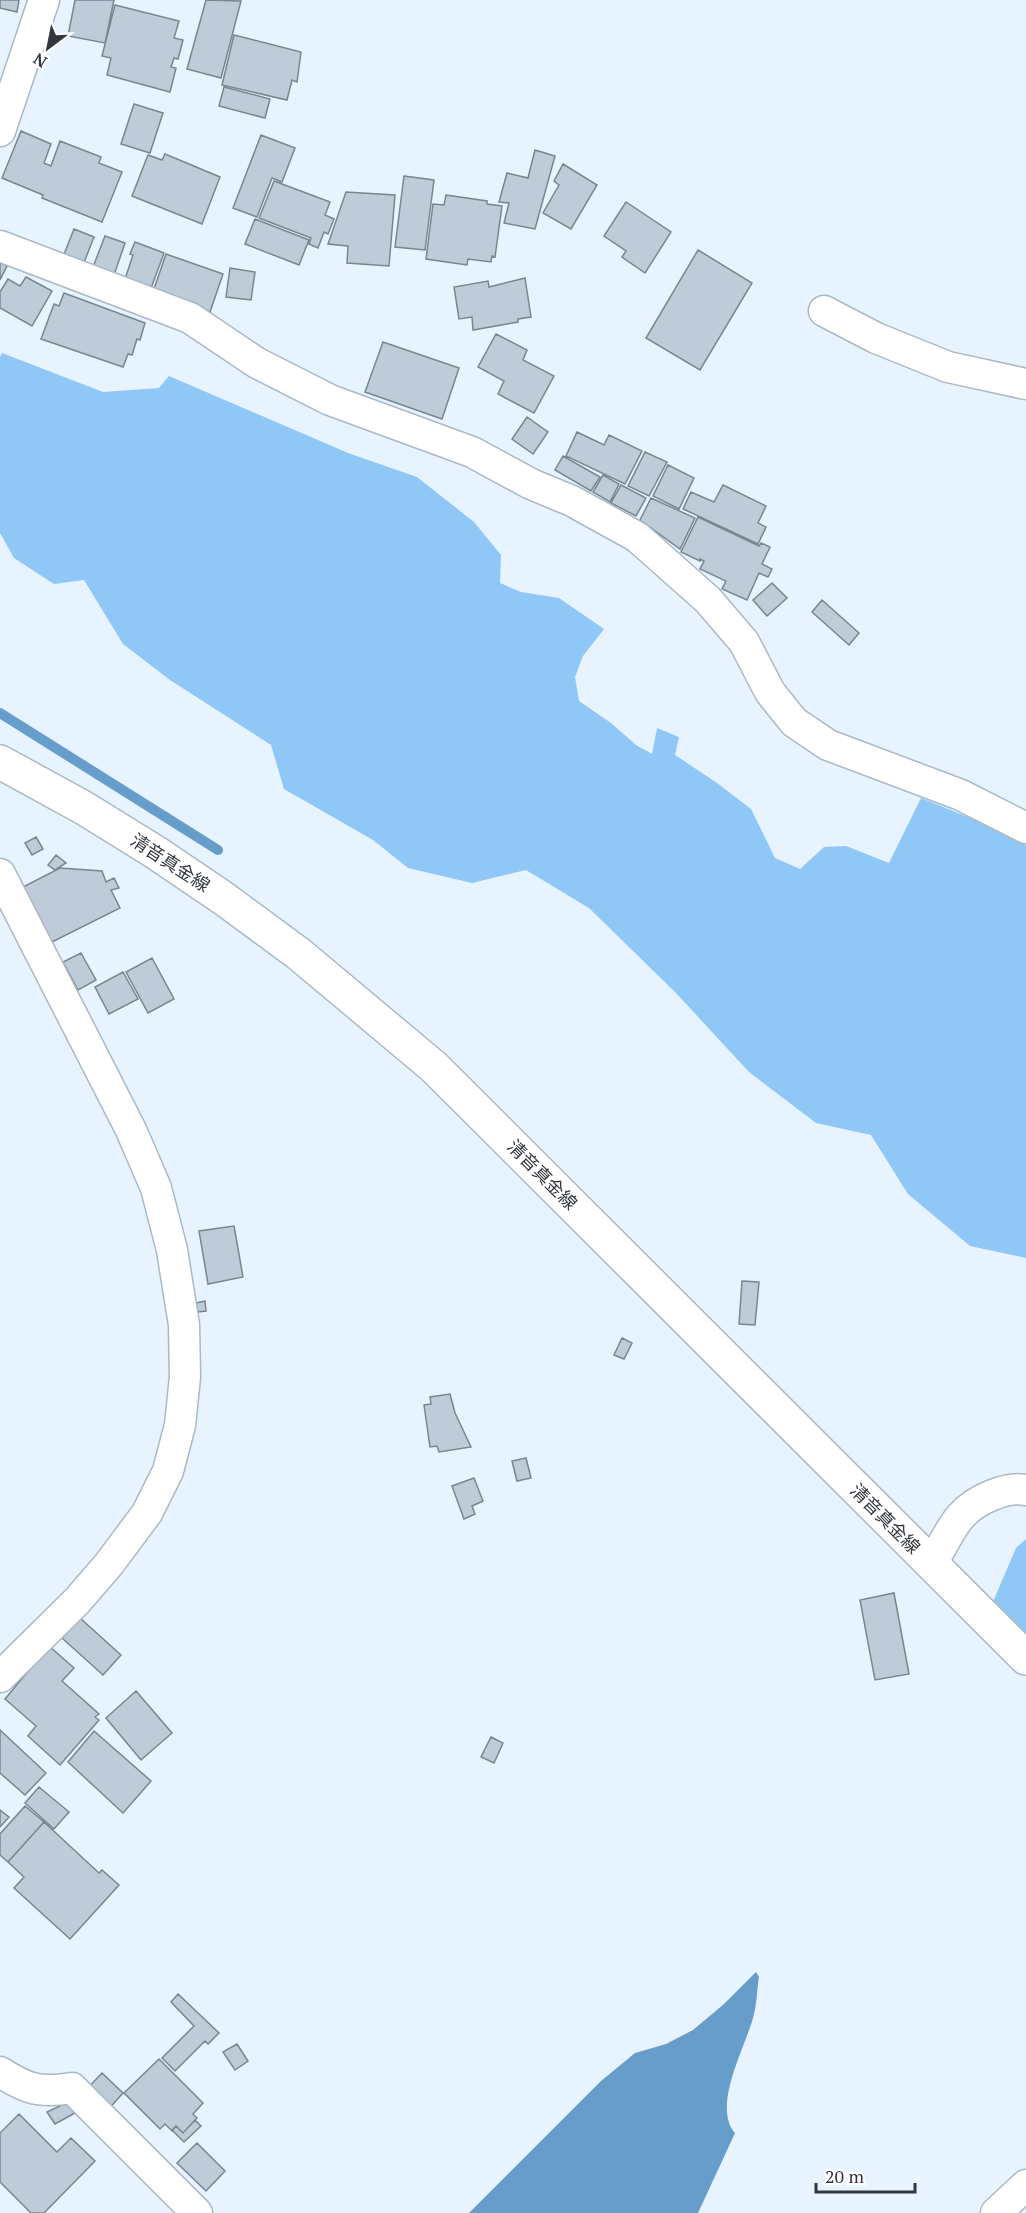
<svg xmlns="http://www.w3.org/2000/svg" width="1026" height="2213" viewBox="0 0 1026 2213" font-family="'PT Serif','Noto Sans JP',serif">
<rect width="100%" height="100%" fill="#e7f3fe"/>
<path fill="#8fc7f6" d="M2 353 103 392 159 388 169 376 348 453 417 477 474 522 501 555 500 583 521 592 559 598 604 629 583 656 575 677 579 701 611 723 636 745 652 754 657 728 679 737 675 755 717 783 751 809 775 858 800 869 824 847 846 846 889 863 921 798 973 819 1026 845V1258L970 1246 908 1194 871 1135 816 1123 749 1072 676 993 589 908 526 870 472 883 408 868 373 840 284 789 271 745 170 680 123 644 84 580 54 584 14 558 0 533V357Z
M1026 1539V1633L992 1604 1016 1548Z"/>
<path fill="#679dca" d="M756 1972 759 1977C757 1989 757 2002 754 2014 747 2045 711 2105 735 2133L698 2213H469L601 2081 635 2053 666 2044 693 2030 724 2004Z"/>
<g fill="none" stroke-linecap="round" stroke-linejoin="round">
<path stroke="#679dca" stroke-width="10" d="M0 713 218 850"/>
</g>
<path fill="#beccd9" stroke="#788692" stroke-width="1.5" d="M0 0H19L17 12 0 8Z
M75 0H114L105 43 68 36Z
M206 0 241 1 221 78 187 69Z
M115 5 179 21 174 38 183 40 178 59 174 58 171 67 176 68 170 92 107 75 111 58 102 56Z
M234 35 301 52 297 82 292 80 287 100 222 85Z
M224 87 270 99 265 118 219 106Z
M134 104 163 113 150 153 121 144Z
M21 131 51 144 44 163 51 166 60 141 101 157 99 163 122 172 102 222 42 198 43 195 2 178Z
M261 135 295 148 282 182 272 178 257 217 233 208Z
M535 150 555 156 535 229 504 223 509 203 499 202 507 173 528 178Z
M165 154 220 177 202 224 132 196 148 155 162 160Z
M563 164 597 185 571 229 543 213 559 185 554 181Z
M404 176 434 180 425 250 395 247Z
M274 181 330 202 325 215 334 219 328 234 324 232 318 248 309 244 311 238 259 218Z
M346 192 395 195 389 266 347 263 348 246 328 244Z
M446 195 487 201V204L502 206 495 257 492 256 491 262 468 259 467 265 426 259 433 204 444 205Z
M626 202 671 232 645 273 622 257 626 251 604 236Z
M255 219 309 240 299 265 245 244Z
M74 229 94 237 83 265 63 257Z
M105 236 125 243 114 275 93 267Z
M135 242 164 253 150 291 124 282 133 255 130 254Z
M698 250 752 283 700 370 646 338Z
M166 254 223 274 210 312 153 292Z
M0 262 7 266 0 280Z
M230 268 255 272 251 300 226 297Z
M26 277 52 291 32 326 0 308V292L8 279 20 286Z
M525 278 531 317 518 319V322L473 330 472 317 459 319 454 287 488 281 489 287Z
M64 293 145 323 140 340 137 339 132 355 128 354 123 367 41 339 54 304 59 306Z
M496 334 527 350 523 360 554 376 534 413 498 394 504 381 478 367Z
M383 342 459 368 442 419 365 392Z
M527 417 548 432 533 454 512 439Z
M577 432 604 445 609 435 642 451 625 484 566 456Z
M645 452 667 462 649 496 628 486Z
M563 456 600 477 591 491 555 470Z
M668 465 694 478 679 509 653 496Z
M603 475 619 484 610 502 593 492Z
M621 485 646 498 636 516 611 503Z
M723 485 766 506 758 523 766 527 758 544 683 509 691 492 714 502Z
M651 498 695 518 680 549 640 520Z
M698 517 759 546 761 543 770 547 762 564 772 569 768 577 759 573 747 600 722 589 726 581 700 569 704 561 700 559V561L681 552Z
M772 583 787 598 767 616 753 600Z
M822 600 859 633 849 645 812 612Z
M36 837 43 849 32 855 25 843Z
M56 855 66 863 55 870 48 865Z
M60 868 102 871 106 882 114 878 119 888 111 890 120 908 52 942 23 887Z
M81 953 96 980 78 990 63 962Z
M152 958 174 999 148 1013 126 972Z
M123 972 138 999 109 1014 95 987Z
M234 1226 243 1277 208 1284 199 1231Z
M742 1281 759 1282 755 1325 739 1324Z
M205 1301 206 1311 198 1312 196 1303Z
M622 1338 632 1343 624 1359 614 1355Z
M450 1394 455 1413 471 1447 439 1452 437 1446 430 1447 424 1405 431 1404 430 1397Z
M526 1458 531 1478 517 1481 512 1461Z
M474 1478 483 1501 472 1506 475 1514 464 1519 452 1486Z
M894 1593 909 1674 875 1680 860 1600Z
M80 1618 121 1655 103 1675 62 1638Z
M49 1646 74 1668 62 1681 99 1714 95 1717 99 1720 60 1765 28 1736 36 1726 5 1699Z
M136 1691 172 1733 141 1760 106 1718Z
M0 1730 46 1773 25 1795 0 1773Z
M94 1731 151 1781 123 1813 68 1762Z
M491 1737 503 1743 494 1763 481 1757Z
M39 1787 69 1812 54 1829 25 1803Z
M25 1806 44 1822 8 1862 0 1855V1834Z
M0 1810 9 1817 0 1827Z
M44 1822 99 1873 102 1870 119 1885 70 1939 14 1888 24 1877 8 1862Z
M178 1994 219 2033 208 2044 205 2041 175 2071 162 2058 194 2026 171 2002Z
M237 2044 248 2061 235 2070 223 2052Z
M159 2059 203 2103 193 2114 197 2118 183 2133 176 2126 172 2131 165 2124 160 2129 124 2093Z
M102 2073 123 2093 106 2112 85 2091Z
M66 2103 75 2113 55 2124 47 2112Z
M19 2114 57 2152 71 2138 95 2161 44 2213H31L0 2182V2133Z
M195 2120 201 2126 184 2142 172 2130 176 2126 183 2133Z
M197 2143 225 2171 206 2191 177 2163Z"/>
<g fill="none" stroke-linecap="round" stroke-linejoin="round">
<defs>
<path id="minor" d="M0 131 44 0
M0 246 190 318 257 363 330 400 472 452 531 484 572 501 637 537 708 600 744 642 770 692 794 722 828 745 961 795 1026 828
M824 311 876 338 948 367 1026 384
M0 874 131 1130 156 1188 172 1250 184 1325 185 1377 180 1425 168 1471 147 1513 109 1564 77 1601 0 1677
M931 1565C940 1551 950 1528 961 1516 975 1500 1006 1486 1026 1490
M0 2072C28 2090 40 2093 72 2088L197 2213
M996 2213 1026 2185"/>
<path id="secondary" d="M0 762 84 808 155 852 223 898 299 954 434 1067 1026 1658"/>
</defs>
<use href="#minor" stroke="#abb9c5" stroke-width="33"/>
<use href="#secondary" stroke="#abb9c5" stroke-width="36"/>
<use href="#minor" stroke="#fff" stroke-width="30"/>
<use href="#secondary" stroke="#fff" stroke-width="33"/>
</g>
<g text-anchor="middle" stroke-width="4.5" stroke-linejoin="round" paint-order="stroke">
<g font-size="18" fill="#32373d" stroke="#fff">
<text transform="translate(170 863) rotate(33)" y="6">清音真金線</text>
<text transform="translate(542 1175) rotate(45)" y="6">清音真金線</text>
<text transform="translate(885 1519) rotate(45)" y="6">清音真金線</text>
</g>
</g>
<g transform="translate(48 48) rotate(212)" stroke="#ffffff" stroke-width="4.5" paint-order="stroke">
<path d="M0-4.5L10 22L0 15L-10 22Z" fill="#32373d"/>
<text y="-9" font-size="16" font-weight="bold" text-anchor="middle" fill="#32373d">N</text>
</g>
<path d="M816 2183v9h99v-9" fill="none" stroke="#32373d" stroke-width="3"/>
<text x="825" y="2183" font-size="18" fill="#32373d" stroke="#ffffff" stroke-width="4.5" paint-order="stroke">20 m</text>
</svg>
